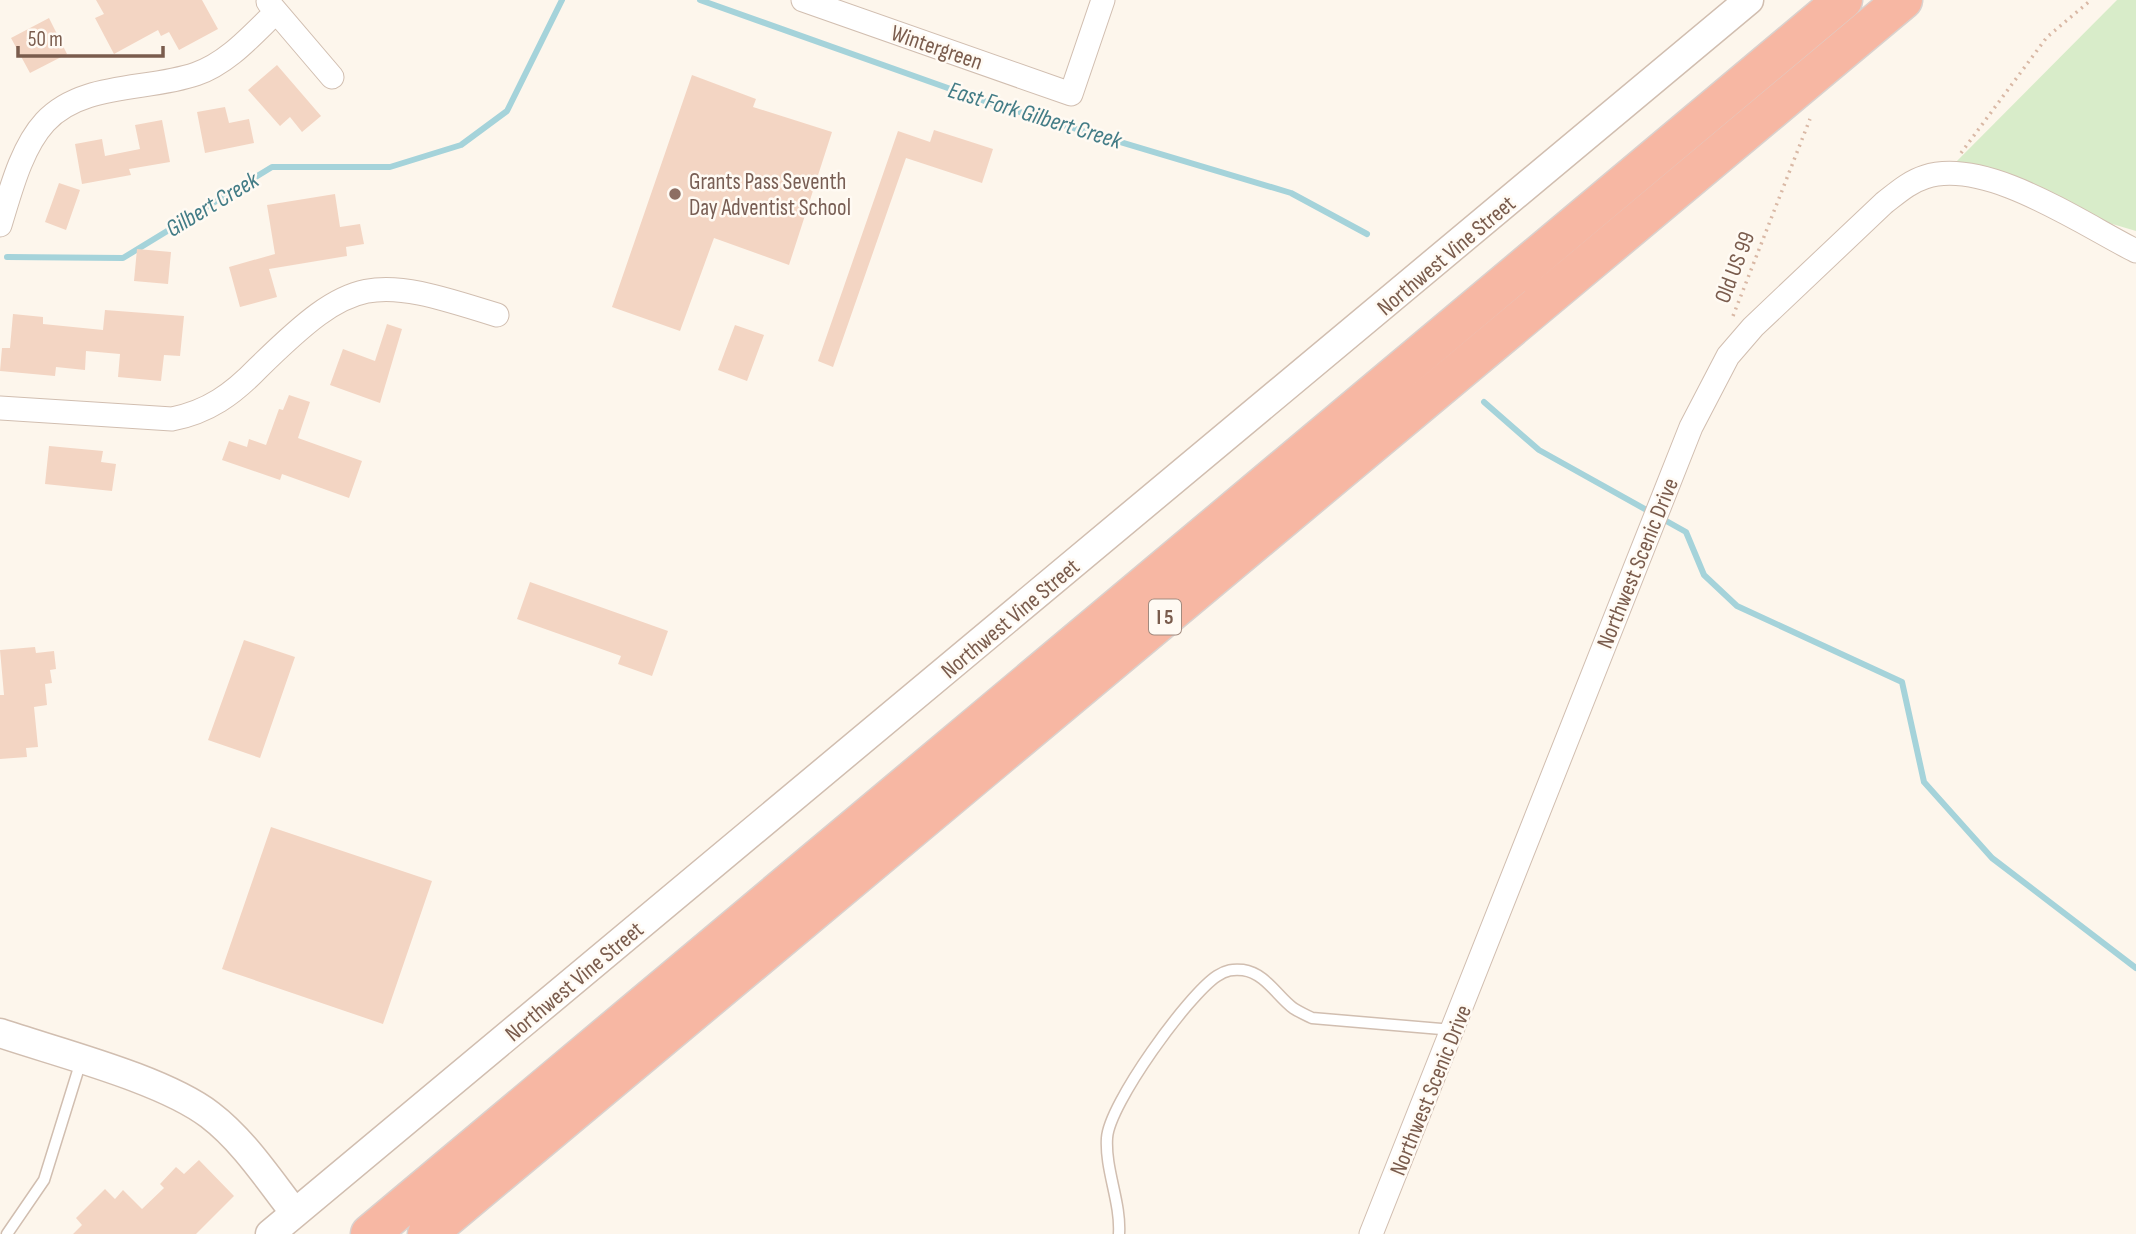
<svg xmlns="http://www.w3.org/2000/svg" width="2136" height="1234" viewBox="0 0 2136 1234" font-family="'Sofia Sans Condensed',sans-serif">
<rect width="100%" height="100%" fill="#fdf6ec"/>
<path fill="#d8ecc9" d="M2117 0H2136V231L1944 174Z"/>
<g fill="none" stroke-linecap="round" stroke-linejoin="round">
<path stroke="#a5d3da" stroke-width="6" d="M700 0 990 103 1291 193 1367 234
M7 257 123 258 272 167H390L461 145 507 111 562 0
M1484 402 1539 450 1686 532 1704 575 1737 606 1902 682 1924 782 1992 858 2136 968"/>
</g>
<path fill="#f3d5c3" d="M96 0H202L218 29 179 50 169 32 161 36 158 30 114 54 95 18 104 14Z
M49 18 67 54 30 73 11 38Z
M277 65 321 116 302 132 290 117 280 126 248 90Z
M692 75 756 99 753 107 832 132 789 265 714 238 680 331 612 307Z
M225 107 229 123 249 119 254 143 205 153 197 112Z
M162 120 170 162 129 169 131 175 82 184 75 144 102 139 105 156 140 149 135 125Z
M934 130 993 149 982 183 906 158 833 367 818 361 898 131 930 142Z
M59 183 80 190 66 230 45 222Z
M335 194 340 227 360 224 364 244 346 247 347 256 269 269 277 297 240 307 229 267 275 254 267 205Z
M137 249 171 252 168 284 134 281Z
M105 310 184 316 180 356 164 355 161 381 118 377 120 354 86 351 85 370 56 367 55 376 0 371 2 348H10L13 314 43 317V324L103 330Z
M387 324 402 329 380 403 330 385 343 349 375 361Z
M735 325 764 335 747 381 718 370Z
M289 395 310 402 298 438 362 461 349 498 282 474 280 480 222 460 229 441 247 447 249 439 266 445 279 409 283 410Z
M49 446 103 451 101 462 116 464 112 491 45 484Z
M530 582 668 631 652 676 618 664 621 656 517 619Z
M244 640 295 657 260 758 208 740Z
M35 647 36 653 54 651 56 669 50 670 52 683 45 684 47 705 34 707 38 747 26 748 27 757 0 759V695H4L0 650Z
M271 827 432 881 383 1024 222 969Z
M199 1160 234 1196 196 1234H73L82 1225 76 1218 105 1189 115 1199 123 1190 142 1209 164 1188 160 1184 176 1167 184 1174Z"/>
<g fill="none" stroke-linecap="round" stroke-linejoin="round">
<defs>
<path id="service" d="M7 1234 44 1180 81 1061
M1119 1234C1121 1202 1105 1170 1107 1138 1109 1104 1188 995 1217 976 1226 970 1233 969 1243 970 1265 973 1277 996 1293 1008 1299 1012 1306 1015 1312 1018L1453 1030"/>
<path id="minor" d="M803 0 1071 94 1103 0
M268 2 332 77
M0 225C10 193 21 148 45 122 82 82 147 91 196 74 228 63 252 35 276 12
M0 408 172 419C208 412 233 394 258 368 354 274 371 275 497 315
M1371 1234 1691 427 1728 356 1753 327 1884 203C1897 193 1909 182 1925 177 1986 157 2082 224 2136 251"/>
<path id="tertiary" d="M0 1033C59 1053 163 1079 210 1115 244 1141 269 1180 295 1213
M270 1234 1749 0"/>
<path id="motorway" d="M370 1234 1843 0
M427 1234 1903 0"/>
</defs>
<use href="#service" stroke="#d1beb0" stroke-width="13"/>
<use href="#minor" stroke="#d1beb0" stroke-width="25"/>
<use href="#tertiary" stroke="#d1beb0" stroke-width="31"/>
<use href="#motorway" stroke="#dad1cd" stroke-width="41"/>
<path stroke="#d9b8a5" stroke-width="3.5" stroke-dasharray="2 5" stroke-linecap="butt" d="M1961 153 2047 37 2091 0
M1733 316 1810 119"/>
<use href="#service" stroke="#fff" stroke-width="10"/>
<use href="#minor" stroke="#fff" stroke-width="23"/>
<use href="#tertiary" stroke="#fff" stroke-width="28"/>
<use href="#motorway" stroke="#f7b7a3" stroke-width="38"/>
</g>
<circle fill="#8d6e63" stroke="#fffaf3" stroke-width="2.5" cx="675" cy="194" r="7"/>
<g text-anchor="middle" stroke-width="5" stroke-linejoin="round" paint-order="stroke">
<rect fill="#fffaf3" stroke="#a28b7f" stroke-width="2" x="1149" y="599.5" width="32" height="35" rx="5"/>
<g font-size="21" font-weight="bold" fill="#7a5c4d">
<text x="1165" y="624">I 5</text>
</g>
<g font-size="23" fill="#7a5c4d" stroke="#fffaf3">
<text transform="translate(937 47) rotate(19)" y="8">Wintergreen</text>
<text transform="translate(1446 255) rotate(-40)" y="8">Northwest Vine Street</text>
<text transform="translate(1734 267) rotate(-69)" y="8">Old US 99</text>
<text transform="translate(1637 563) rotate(-68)" y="8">Northwest Scenic Drive</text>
<text transform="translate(1010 618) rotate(-40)" y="8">Northwest Vine Street</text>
<text transform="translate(574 981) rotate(-40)" y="8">Northwest Vine Street</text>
<text transform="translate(1430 1090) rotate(-68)" y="8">Northwest Scenic Drive</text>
</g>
<g font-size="23" fill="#785e54" stroke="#fffaf3" text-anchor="start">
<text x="689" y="189">Grants Pass Seventh<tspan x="689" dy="26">Day Adventist School</tspan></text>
</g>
<g font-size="24" font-style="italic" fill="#437c86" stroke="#fffaf3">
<text transform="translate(1035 115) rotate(17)" y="8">East Fork Gilbert Creek</text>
<text transform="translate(212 204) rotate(-31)" y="8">Gilbert Creek</text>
</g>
</g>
<path d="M18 46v10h145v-10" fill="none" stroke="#7a5c4d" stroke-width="3.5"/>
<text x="28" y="46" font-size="21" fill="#7a5c4d" stroke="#fffaf3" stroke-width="5" paint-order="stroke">50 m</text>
</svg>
